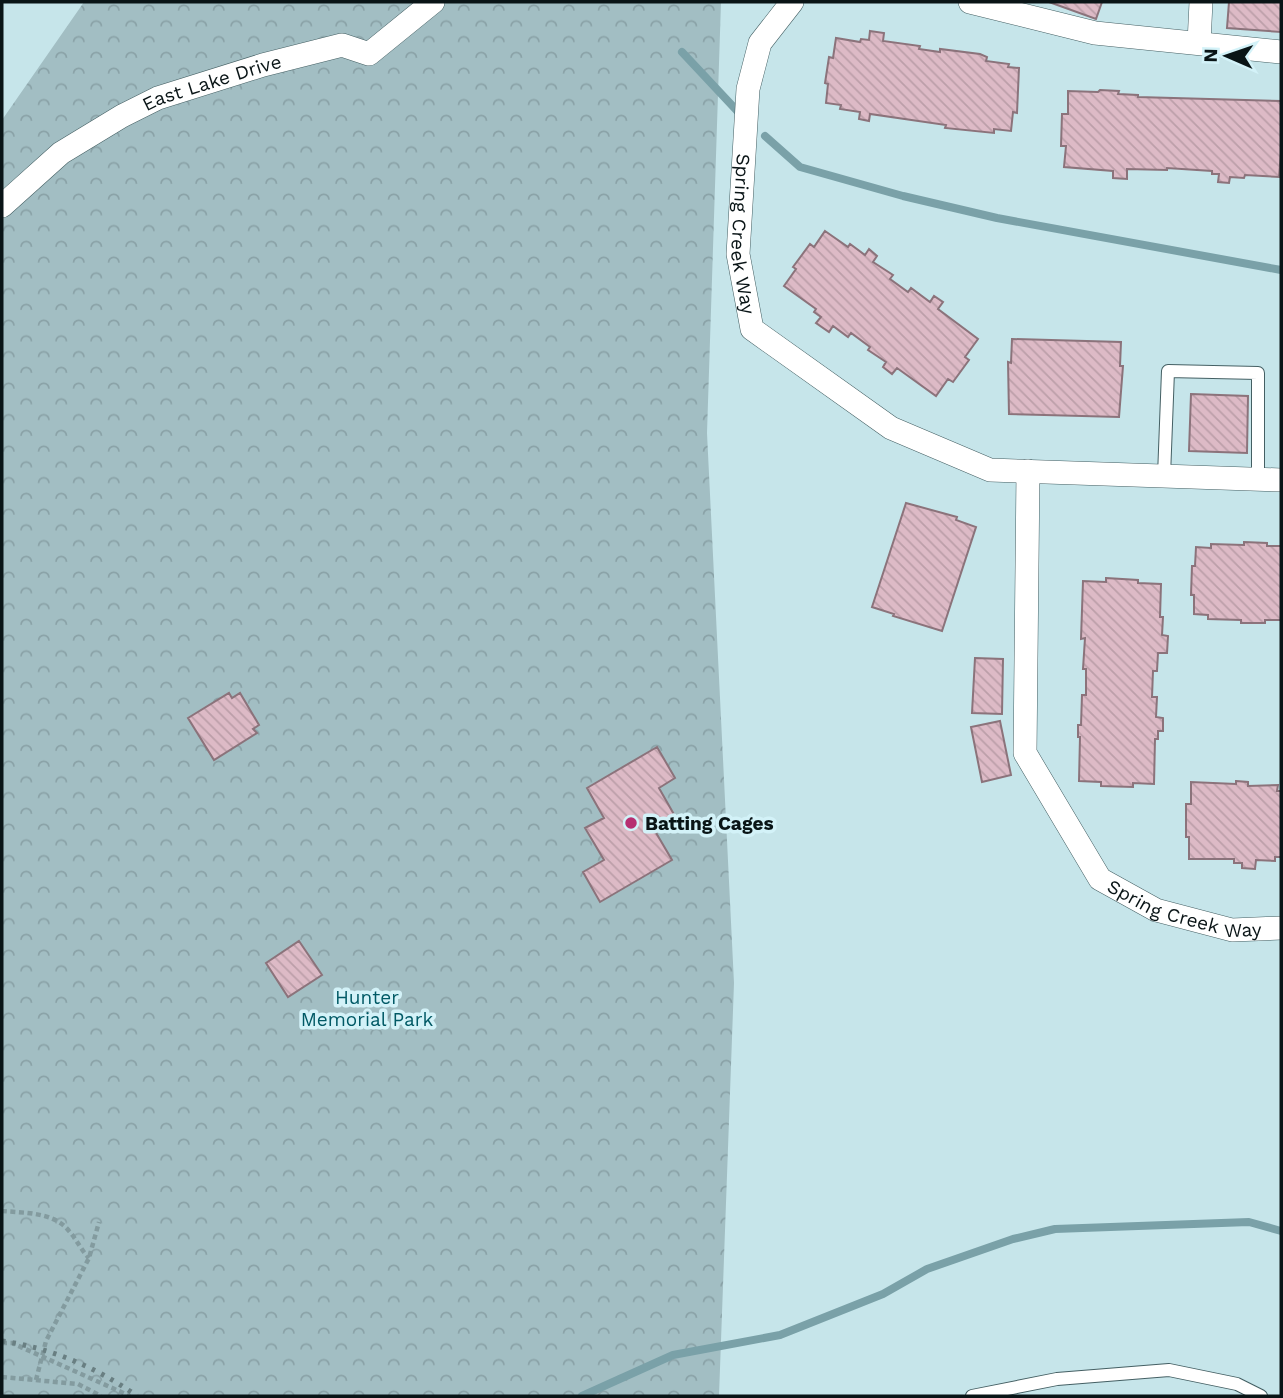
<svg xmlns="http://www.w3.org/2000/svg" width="1283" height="1398" viewBox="0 0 1283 1398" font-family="'Work Sans',sans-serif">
<defs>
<pattern id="park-crowns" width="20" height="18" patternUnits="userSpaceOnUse" patternTransform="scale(1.75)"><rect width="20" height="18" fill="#a2bec3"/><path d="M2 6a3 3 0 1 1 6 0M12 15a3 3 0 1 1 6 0" fill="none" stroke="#8aa2a7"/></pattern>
<pattern id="building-back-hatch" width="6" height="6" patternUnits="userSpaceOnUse" patternTransform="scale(1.75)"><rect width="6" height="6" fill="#ddbac6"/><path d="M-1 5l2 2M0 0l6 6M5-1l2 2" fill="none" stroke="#bc9fa9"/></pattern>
</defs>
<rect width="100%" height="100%" fill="#c6e5ea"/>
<path fill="url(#park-crowns)" d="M84 2H721L707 433 734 983 719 1396H2V120Z"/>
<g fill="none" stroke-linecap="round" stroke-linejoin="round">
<path stroke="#7aa1a8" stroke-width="8" d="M682 52 741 115
M765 136 800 167 903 196 997 218 1281 270
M582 1396 673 1355 780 1335 883 1294 927 1269 1013 1239 1055 1229 1249 1222 1281 1231"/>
</g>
<path fill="url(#building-back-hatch)" stroke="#8b737b" stroke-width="2" d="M1049 2H1102L1096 19Z
M1229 2H1281V32L1227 28Z
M870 31 884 33 883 41 920 46 919 49 940 52V49L980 54 987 57 986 61 1009 64 1008 67 1019 68 1017 113 1013 112 1011 131 994 129V133L945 128 946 125 870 114 869 121 859 119 860 112 840 109 841 105 826 103 828 84 825 83 829 57 833 58 836 38 860 42 861 39 869 40Z
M1100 90 1119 91 1118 94 1138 95V97L1281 101V154L1279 177 1245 175 1244 178 1230 177 1229 183 1218 182 1219 174H1212V171L1167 168V170L1127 169V179L1113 178V171L1064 167 1066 146H1061L1062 114H1068V91L1098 92Z
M825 231 848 247 850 244 865 255 869 249 877 256 873 262 893 275 890 279 908 292 911 288 930 302 934 296 943 302 938 309 978 339 965 357 969 360 953 382 948 379 936 396 897 368 892 374 883 367 886 362 868 350 870 347 851 333 848 337 833 326 829 332 816 323 821 317 814 312 816 309 784 286 796 269 793 267 810 244 814 247Z
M1012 339 1121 342 1120 366H1123L1119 417 1009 414 1008 362 1011 363Z
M1191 394 1248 396 1247 453 1189 451Z
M906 503 957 517 956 520 976 527 942 631 893 616 894 614 872 607Z
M1244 542 1267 543V546H1281V620H1265V623H1241V620L1208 619V615L1194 614V595H1191L1192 566H1195L1196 547 1211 548V544L1244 545Z
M1106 578 1138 580V583L1161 584 1160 617H1163L1162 635 1168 636 1167 653H1158L1157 671H1153L1152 697H1157L1156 717 1163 718V731H1158V739H1155L1154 784 1133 783V787L1101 786V782L1079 781 1080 737H1078V725H1081L1082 695H1086V669H1083L1085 638 1081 639 1083 581 1106 582Z
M975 658 1003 659 1002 714 972 713Z
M229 693 232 698 240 693 259 725 253 729 257 733 214 760 188 718Z
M1000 721 1011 775 982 782 971 727Z
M657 747 675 778 659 788 676 818 655 831 672 860 600 902 583 872 604 860 585 828 604 818 587 788Z
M1236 781 1248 782V786L1278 785 1277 791H1281V857H1275V861L1256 860 1255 869 1242 868V863H1234V859H1189V837H1186V804H1191V782L1236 784Z
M299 941 322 975 288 997 266 963Z"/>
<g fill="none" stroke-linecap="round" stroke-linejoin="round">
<defs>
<path id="lane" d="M1164 476 1168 371 1258 373V479
M972 1396 1057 1379 1169 1370 1237 1384 1261 1396"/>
<g id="street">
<path id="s1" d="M792 2 760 43 748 89 738 254 752 329 891 428 990 470 1281 480"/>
<path d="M970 2 1095 33 1281 52"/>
<path d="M1199 43 1201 2"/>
<path id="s2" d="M2 206 61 153 122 116 158 98 263 65 342 45 369 54 433 2"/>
<path id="s3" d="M1028 471 1025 753 1100 879 1156 910 1232 930 1281 928"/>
</g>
</defs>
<use href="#lane" stroke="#445f63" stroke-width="14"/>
<use href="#street" stroke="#445f63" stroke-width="24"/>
<path stroke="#839b9f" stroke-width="4.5" stroke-dasharray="5 3.5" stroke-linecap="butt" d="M2 1211C25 1213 54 1212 69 1231 77 1240 81 1250 89 1258
M2 1343H12L130 1396
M2 1377 78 1384 101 1396
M36 1380 46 1341 89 1258 99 1222"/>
<use href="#lane" stroke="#fff" stroke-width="12"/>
<use href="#street" stroke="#fff" stroke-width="23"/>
<path stroke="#697f82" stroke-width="5" stroke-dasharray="3.5 7" stroke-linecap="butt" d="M2 1341C51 1348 96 1367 137 1396"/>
</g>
<circle fill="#b62f71" stroke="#d3f2f8" stroke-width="2.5" cx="631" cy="823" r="7"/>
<g text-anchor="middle" stroke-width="7" stroke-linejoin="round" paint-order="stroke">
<g font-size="19" fill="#091416" stroke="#d3f2f8">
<text dy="7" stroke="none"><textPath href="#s2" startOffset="247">East Lake Drive</textPath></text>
<text dy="7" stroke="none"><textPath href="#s1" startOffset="245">Spring Creek Way</textPath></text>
<text dy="7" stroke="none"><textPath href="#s3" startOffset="520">Spring Creek Way</textPath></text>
</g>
<g font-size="19" font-weight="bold" fill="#091416" stroke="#d3f2f8" text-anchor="start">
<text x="645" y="830">Batting Cages</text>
</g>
<g font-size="19" fill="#005965" stroke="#d3f2f8">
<text x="367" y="1004">Hunter<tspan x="367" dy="22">Memorial Park</tspan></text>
</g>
</g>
<rect width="1283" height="1398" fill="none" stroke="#091416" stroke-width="7"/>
<g transform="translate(1227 56) rotate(272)" stroke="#d3f2f8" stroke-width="5" paint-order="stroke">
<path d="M0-5L12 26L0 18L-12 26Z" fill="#091416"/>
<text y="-10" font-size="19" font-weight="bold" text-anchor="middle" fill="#091416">N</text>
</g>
</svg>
